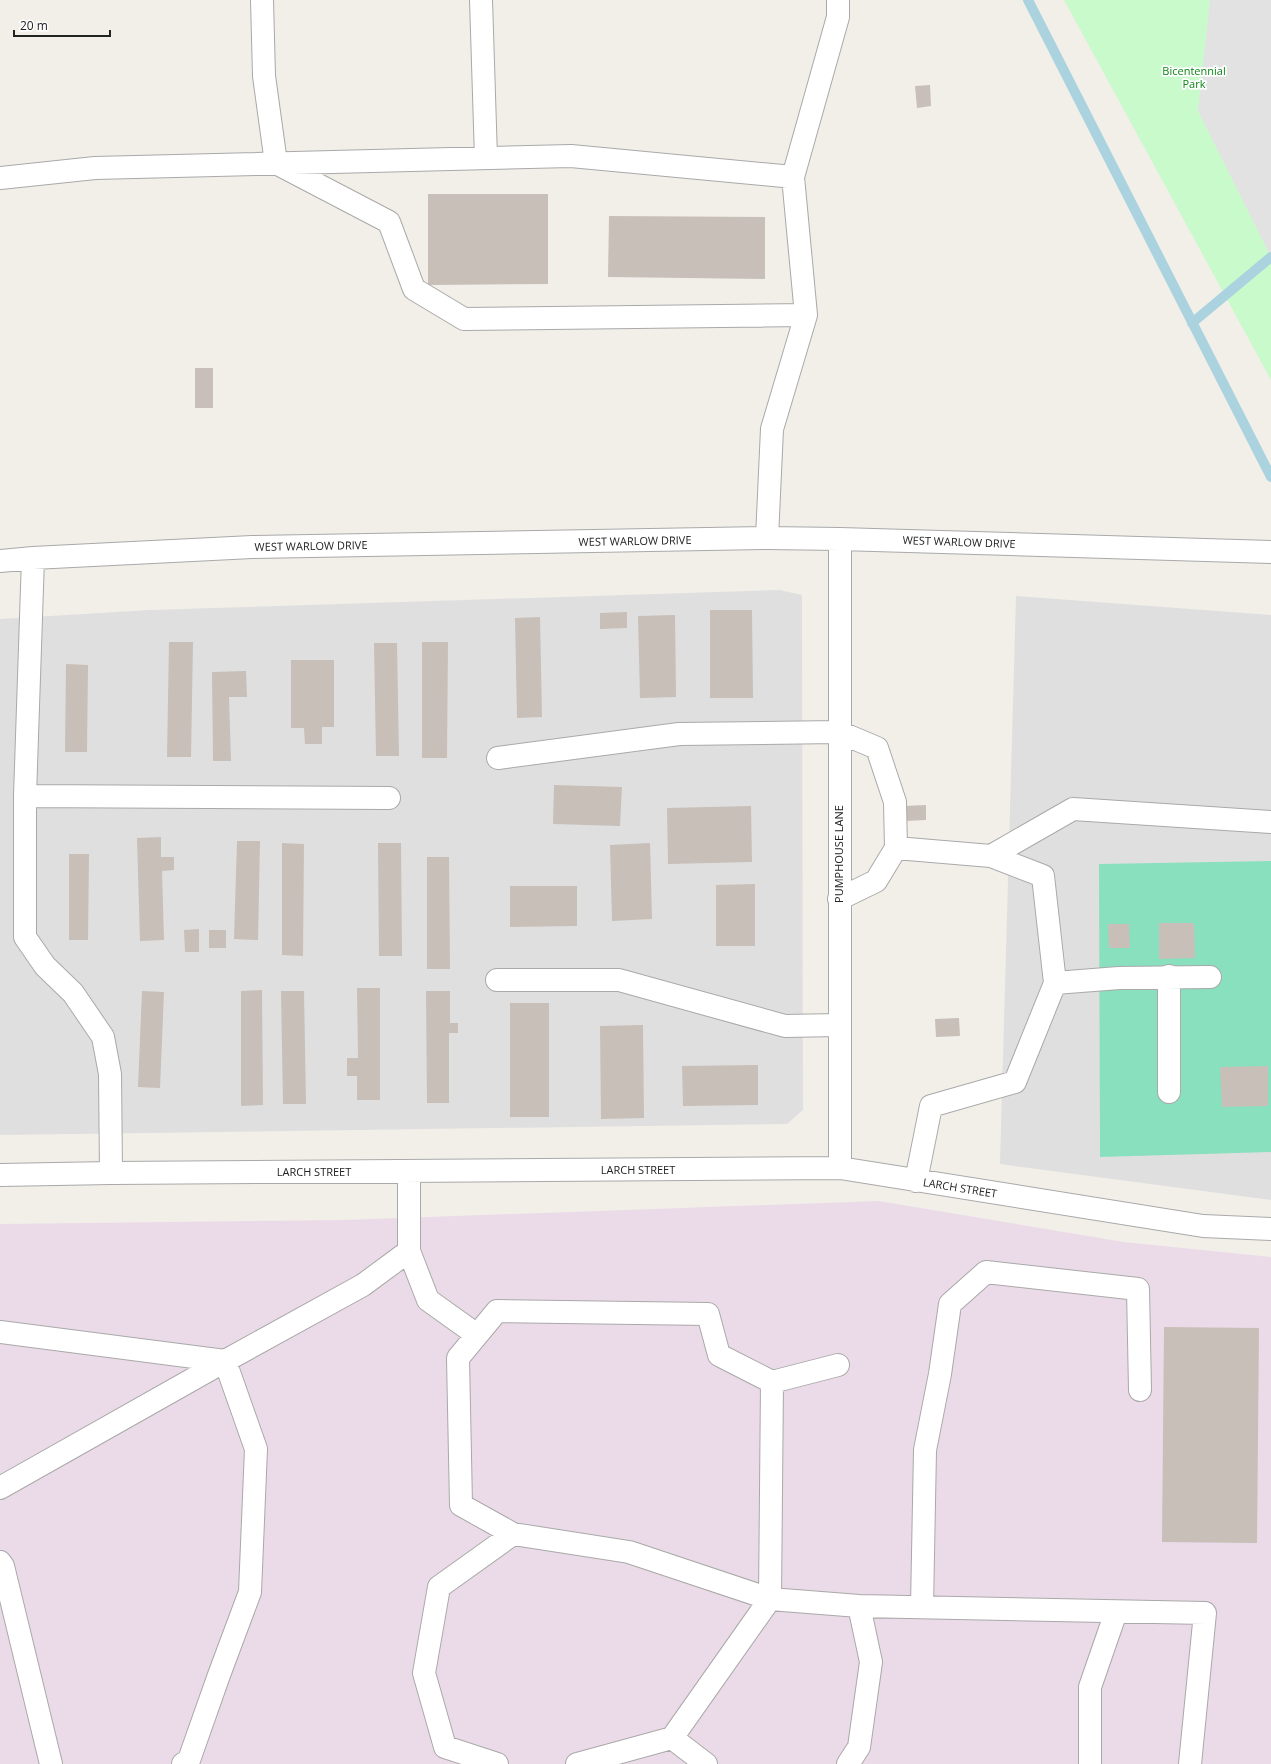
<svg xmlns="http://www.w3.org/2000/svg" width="1271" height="1764" viewBox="0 0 1271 1764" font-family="'Open Sans',sans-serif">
<rect width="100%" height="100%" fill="#f2efe9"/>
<path fill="#e0dfdf" d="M780 590 802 595 803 1110 787 1124 0 1135V619L150 610Z
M1016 596 1271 615V1200L1000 1164Z"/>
<path fill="#ebdbe8" d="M879 1201 1124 1242 1271 1257V1764H0V1224L344 1220Z"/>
<path fill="#c8facc" d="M1064 0H1271V380Z"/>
<path fill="#88e0be" d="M1271 861V1152L1100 1157 1099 864Z"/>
<path fill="#e2e2e2" d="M1210 0H1271V257L1198 111Z"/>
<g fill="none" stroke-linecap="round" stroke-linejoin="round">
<path stroke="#aad3df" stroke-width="10" d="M1028 0 1271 477
M1192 323 1271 257"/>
</g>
<path fill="#c7bfb8" d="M930 85 931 106 917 108 915 86Z
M428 194H548V284L428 285Z
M609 216 765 217V279L608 277Z
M195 368H213V408H195Z
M710 610H752L753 698H710Z
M627 612V628L600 629V613Z
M675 615 676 697 640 698 638 616Z
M540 617 542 717 517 718 515 618Z
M169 642H193L191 757H167Z
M422 642H448L447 758H422Z
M374 643H397L399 756H376Z
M291 660H334V727H322V744H305L304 728H291Z
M66 664 88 665 87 752H65Z
M246 671 247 697H229L231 761H213L212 672Z
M554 785 622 787 620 826 553 824Z
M926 805V820L905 821 904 806Z
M751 806 752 862 668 864 667 808Z
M161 837V857H174V870L162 871 164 940 140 941 137 838Z
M237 841H260L258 940 234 939Z
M282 843 304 844 303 956 282 955Z
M378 843H401L402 956H379Z
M650 843 652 919 612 921 610 845Z
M69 854H89L88 940H69Z
M427 857H449L450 969H427Z
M755 884V946H716V885Z
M510 886H577V926L510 927Z
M1159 923H1194L1195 958 1159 959Z
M1108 924H1129L1130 948H1109Z
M199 929V952H185L184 930Z
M209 930H226V948H209Z
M357 988H380V1100H357V1076H347V1058H358Z
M262 990 263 1105 241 1106V991Z
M142 991 164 992 160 1088 138 1087Z
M281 991H304L306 1104H283Z
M426 991H450V1023H458V1033H449V1103H427Z
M510 1003H549V1117H510Z
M959 1018 960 1036 936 1037 935 1019Z
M643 1025 644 1118 601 1119 600 1026Z
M758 1065V1105L683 1106 682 1066Z
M1268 1066V1106L1222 1107 1220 1067Z
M1164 1327 1259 1328 1257 1543 1162 1542Z"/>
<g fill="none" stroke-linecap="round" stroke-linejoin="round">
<defs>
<path id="minor" d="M262 0 264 76 276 163 389 222 414 289 464 319 806 315
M481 0 486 158
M793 177 838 17V0
M0 178 95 168 571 156 793 177 806 315 772 429 767 538
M33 558 25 796V937L45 966 73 993 103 1037 110 1074 111 1173
M0 561 33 558 252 547 767 538 840 539 1271 552
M498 758 679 734 839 732 877 748 895 802 896 848 876 881 839 899
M25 796 389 798
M896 848 991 856 1043 876 1055 983 1015 1082 931 1106 916 1181
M991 856 1073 809 1271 822
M1169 976V1092
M497 980H619L785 1026 839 1025
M1055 983 1119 978 1210 977
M840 1168V539
M0 1175 111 1173 840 1168 1203 1226 1271 1229
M409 1251 428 1300 477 1335
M0 1332 225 1361 256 1449 250 1592 219 1675 189 1760 183 1764
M838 1365 772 1382 719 1355 708 1314 497 1311 458 1358 461 1505 513 1534 629 1552 770 1599 859 1606 1205 1613 1190 1764
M0 1488 225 1361 363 1285 409 1251V1171
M0 1562 3 1566 51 1764
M922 1607 925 1450 940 1374 950 1304 986 1272 1138 1289 1140 1390
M672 1738 706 1764
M497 1764 445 1747 424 1673 439 1587 513 1534
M577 1764 672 1738 770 1599 772 1382
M848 1764 859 1747 871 1662 859 1606
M1090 1764V1687L1116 1612"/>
</defs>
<use href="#minor" stroke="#a9a9a9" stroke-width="24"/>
<use href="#minor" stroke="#fff" stroke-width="22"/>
</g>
<g text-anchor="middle" stroke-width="3.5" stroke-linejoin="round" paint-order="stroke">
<g font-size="11" fill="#0c8416" stroke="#fff">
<text x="1194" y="75">Bicentennial<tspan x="1194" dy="13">Park</tspan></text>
</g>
<g font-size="11" fill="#222" stroke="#fff">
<text transform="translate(635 541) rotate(-1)" y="4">WEST WARLOW DRIVE</text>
<text transform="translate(959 542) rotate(2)" y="4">WEST WARLOW DRIVE</text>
<text transform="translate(311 546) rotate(-1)" y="4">WEST WARLOW DRIVE</text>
<text transform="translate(839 854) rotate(-90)" y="4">PUMPHOUSE LANE</text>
<text x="638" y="1174">LARCH STREET</text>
<text x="314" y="1176">LARCH STREET</text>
<text transform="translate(960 1188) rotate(9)" y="4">LARCH STREET</text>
</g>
</g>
<path d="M14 30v6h96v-6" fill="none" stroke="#222222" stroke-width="2"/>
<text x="20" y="30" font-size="12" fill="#222222" stroke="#ffffff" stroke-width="3" paint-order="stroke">20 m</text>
</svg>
